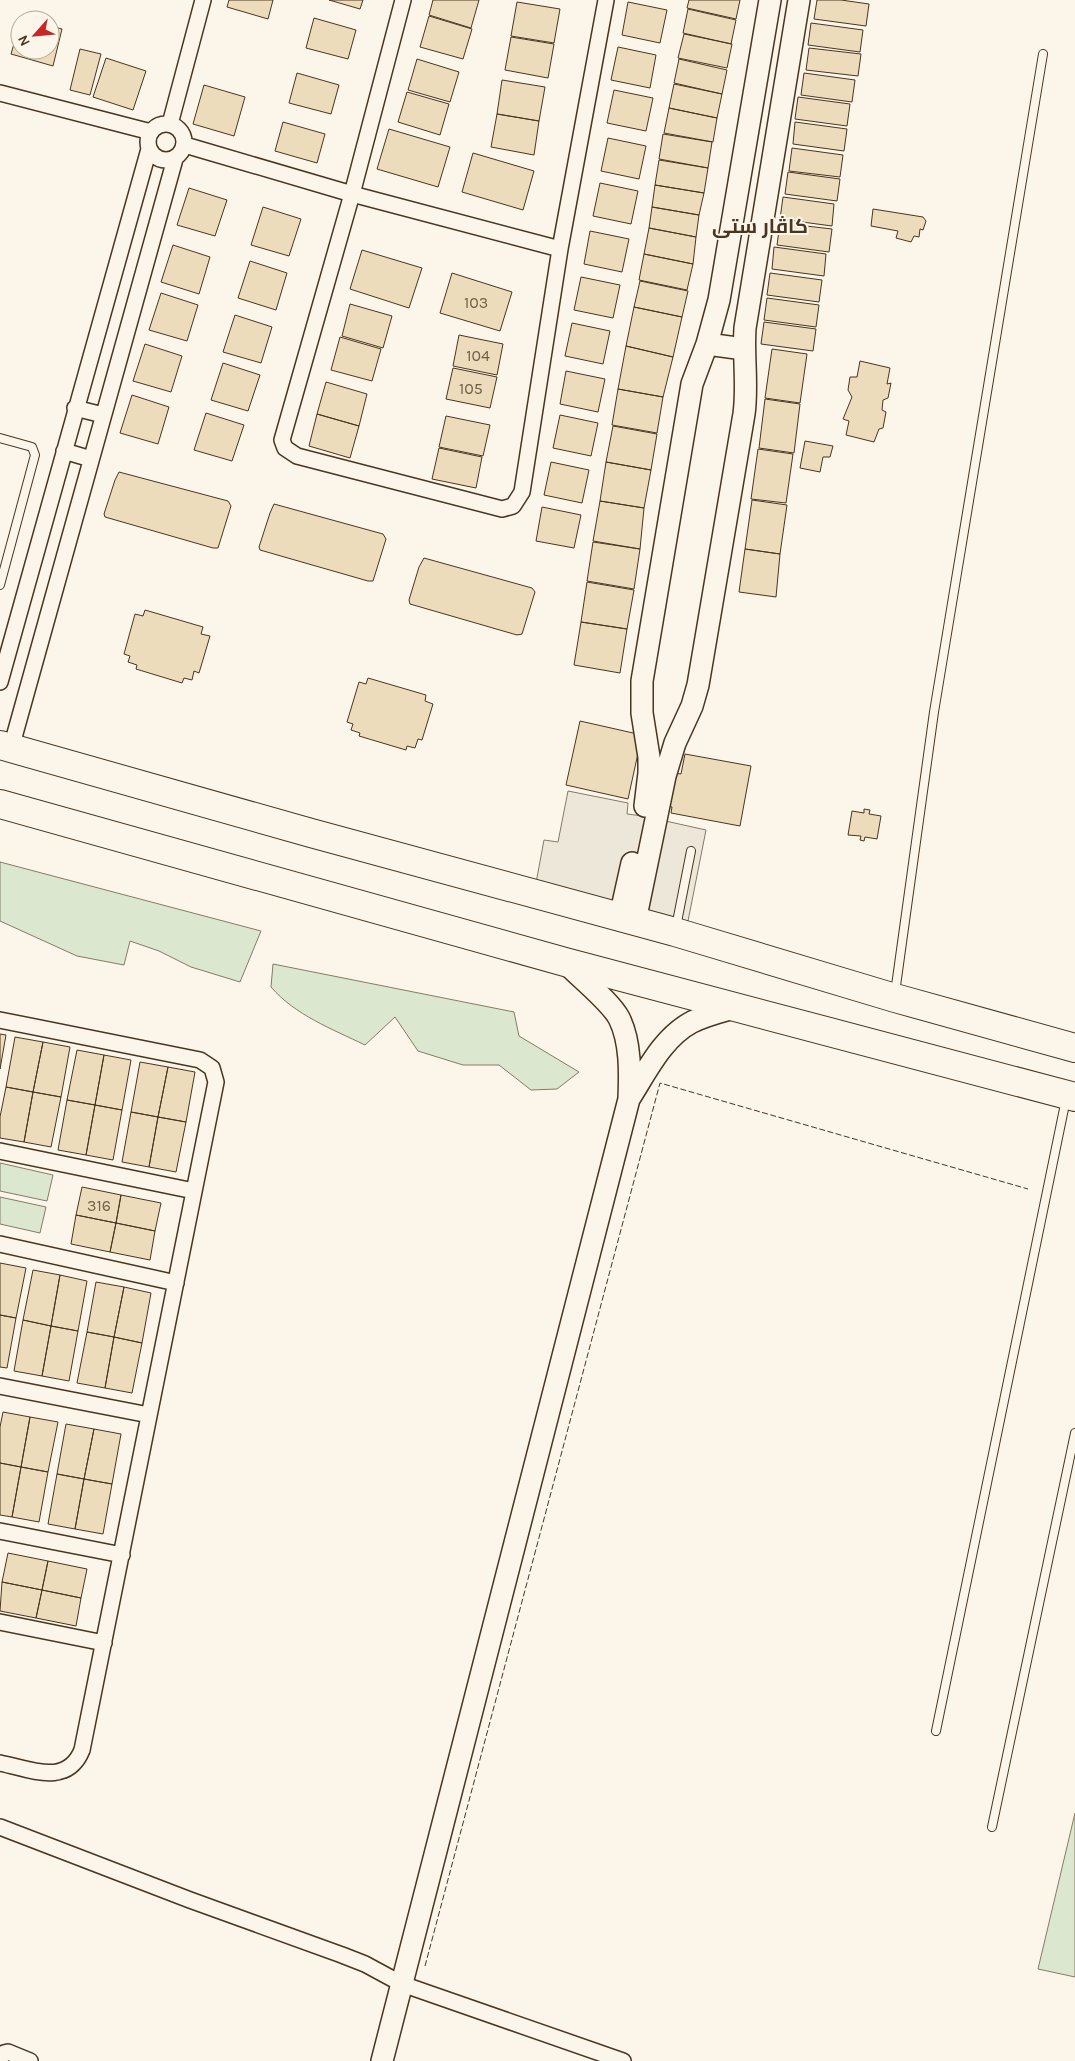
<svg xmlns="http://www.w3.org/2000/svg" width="1075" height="2061" viewBox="0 0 1075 2061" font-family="Karla,Cairo,sans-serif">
<rect width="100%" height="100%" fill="#fbf6e9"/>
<path fill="#dce7d0" stroke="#887966" d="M0 862 261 931 240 982 191 967 159 951 130 941 124 965 77 956 0 921Z
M273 964 514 1012 519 1036 579 1072 557 1089 531 1090 499 1065H463L418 1051 395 1017 365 1045C332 1029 295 1015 271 987Z
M0 1163 53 1175 47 1201 0 1191Z
M0 1197 46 1207 40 1233 0 1224Z
M1075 1813V1977L1038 1969Z"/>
<path fill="#ede7d9" stroke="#887966" d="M568 791 628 803 627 814 643 816 706 830 688 921 536 883 544 840 558 842Z"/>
<path fill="#ecdcbc" stroke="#4a3520" d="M229 0H273L268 19 227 7Z
M329 0H363L360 9Z
M433 0H479L471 28 429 15Z
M689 0H740L736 19 687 8Z
M817 0H841L869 4 866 26 814 19Z
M517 2 560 9 554 43 511 36Z
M628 2 667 10 660 43 622 35Z
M688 9 736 20 731 44 683 33Z
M429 16 472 29 463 59 420 47Z
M314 18 356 30 348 59 306 48Z
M20 23V50H50V26L62 29 53 66 11 54Z
M811 23 863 30 860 52 808 45Z
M684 34 732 44 727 68 678 58Z
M511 37 554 44 548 78 505 70Z
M618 47 656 55 650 88 611 80Z
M809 48 861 54 858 76 806 70Z
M80 49 101 54 90 95 70 90Z
M106 58 146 71 133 110 93 97Z
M417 59 459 72 450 102 408 90Z
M679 59 727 70 722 94 674 83Z
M297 73 339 85 331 114 289 103Z
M804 73 855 80 852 102 801 95Z
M502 80 545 87 539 121 497 114Z
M674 84 722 94 717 118 669 108Z
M204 85 245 97 234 136 193 124Z
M614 90 653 98 646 131 607 123Z
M407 92 449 104 440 135 398 122Z
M798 97 850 104 847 126 795 119Z
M669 108 717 118 713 142 664 133Z
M497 114 539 121 534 155 491 147Z
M283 122 325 134 317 163 275 151Z
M795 122 847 129 844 151 793 144Z
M389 129 450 147 438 187 377 169Z
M663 134 712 142 708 168 659 159Z
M608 138 646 146 639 179 601 171Z
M792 148 843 155 840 177 789 171Z
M473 153 534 171 523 210 462 192Z
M659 160 708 168 704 193 655 185Z
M788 172 840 179 837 201 785 194Z
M600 183 638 191 631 224 593 216Z
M655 185 704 193 699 215 652 207Z
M189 188 227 200 215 236 177 225Z
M783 197 834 204 832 226 780 219Z
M263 207 301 219 289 256 251 245Z
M652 207 699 215 696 237 649 228Z
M873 209 923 217 926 221 923 230 920 229 919 237 914 236 911 242 896 238 898 231 871 226Z
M780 223 832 229 829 252 777 245Z
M649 228 696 237 693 264 644 254Z
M590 231 629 239 622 272 584 264Z
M173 245 210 257 199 294 161 282Z
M774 247 826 254 824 276 772 269Z
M362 250 422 268 409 308 350 289Z
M644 254 693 264 687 290 639 280Z
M250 261 287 273 276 310 238 298Z
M452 273 512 292 500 331 440 313Z
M770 273 822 280 819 302 767 295Z
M581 277 620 285 613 318 574 310Z
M640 281 688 291 682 317 634 307Z
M161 293 198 305 187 341 149 330Z
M767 298 819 305 816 327 764 320Z
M350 304 392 316 383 348 342 336Z
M634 307 682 317 673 357 626 346Z
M235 315 272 327 261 363 223 352Z
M764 322 816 329 813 351 761 344Z
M572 323 610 331 603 364 565 356Z
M459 335 503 344 497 375 453 366Z
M340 337 381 349 372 381 331 370Z
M145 344 182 356 171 392 133 381Z
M626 346 673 357 663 397 618 389Z
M772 349 807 354 800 403 765 398Z
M860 361 890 368 887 384 891 383 888 398 883 400 882 410 886 412 883 428 879 429 874 442 846 435 849 421 843 419 852 397 848 390 850 377H857Z
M223 363 260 375 248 411 211 400Z
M453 368 497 377 490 408 446 399Z
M566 371 605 379 598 412 560 404Z
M326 382 367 394 359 426 317 414Z
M618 389 663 397 657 433 612 425Z
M132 395 169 407 158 444 120 433Z
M765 399 800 404 794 453 759 448Z
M206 413 244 425 232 461 194 450Z
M317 414 359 426 350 458 309 446Z
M560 415 598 423 591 456 553 448Z
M446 416 490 425 483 456 439 447Z
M613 426 657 434 651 470 606 462Z
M805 441 833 446 830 457H823L820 472 800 468Z
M439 448 482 457 476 488 432 479Z
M758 449 793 454 786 503 751 499Z
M551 462 589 470 582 503 544 495Z
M606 462 651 470 644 508 600 501Z
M119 472 228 501 231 506 218 548H213L105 517 104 514 115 480Z
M752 500 787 505 780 554 745 549Z
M600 501 644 508 640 549 593 541Z
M274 504 383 534 386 539 373 581H368L260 550 259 547 270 513Z
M542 507 581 515 574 548 536 541Z
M593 542 640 549 634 589 587 581Z
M745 549 780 554 776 597 739 592Z
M424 558 532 588 535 592 522 634 517 635 410 604 409 600 419 567Z
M587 582 634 590 627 629 581 622Z
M145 610 203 627 201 634 210 636 199 673 194 671 192 680 184 678 182 683 136 669 137 665 128 662 130 656 124 654 135 614 143 616Z
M581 622 627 629 620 673 574 665Z
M368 678 426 695 425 701 433 704 422 740 418 739 415 748 407 746 406 750 359 736 360 733 351 730 353 724 347 722 359 682 366 684Z
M580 721 642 735 628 799 566 785Z
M685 754 751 766 740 826 671 813 672 807 667 806 672 773 681 774Z
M864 809 870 810 869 814 881 816 877 839 865 837 864 841 860 840 861 836 848 835 852 811 864 813Z
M0 1034 6 1035 0 1069Z
M15 1037 43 1042 33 1092 6 1087Z
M43 1042 70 1047 61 1097 33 1092Z
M77 1050 104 1055 95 1105 67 1100Z
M104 1055 131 1060 122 1110 95 1105Z
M140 1062 168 1067 158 1117 131 1112Z
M168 1067 195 1072 186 1122 158 1117Z
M6 1087 33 1092 24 1142 0 1138V1117Z
M33 1092 61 1097 51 1147 24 1142Z
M67 1100 95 1105 86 1155 58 1150Z
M95 1105 122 1110 113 1160 86 1155Z
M131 1112 158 1117 149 1167 122 1162Z
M158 1117 186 1122 176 1172 149 1167Z
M82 1187 121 1195 116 1223 76 1215Z
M121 1195 161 1203 155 1231 116 1223Z
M76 1215 116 1223 110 1252 71 1244Z
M116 1223 155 1231 150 1260 110 1252Z
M0 1263 26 1268 16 1318 0 1315Z
M33 1270 60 1275 51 1326 23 1320Z
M60 1275 87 1281 78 1331 51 1326Z
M96 1282 124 1287 114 1337 87 1332Z
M124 1287 151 1293 142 1343 114 1337Z
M0 1315 16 1318 7 1368 0 1367Z
M23 1320 51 1326 42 1376 14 1371Z
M51 1326 78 1331 69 1381 42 1376Z
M87 1332 114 1337 105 1388 77 1383Z
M114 1337 142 1343 132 1393 105 1388Z
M3 1412 30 1417 21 1467 0 1463V1427Z
M30 1417 58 1422 48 1472 21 1467Z
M66 1424 94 1429 84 1479 57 1474Z
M94 1429 121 1434 112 1484 84 1479Z
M0 1463 21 1467 12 1517 0 1515Z
M21 1467 48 1472 39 1522 12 1517Z
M57 1474 84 1479 75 1529 48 1524Z
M84 1479 112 1484 103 1534 75 1529Z
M8 1553 48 1561 42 1590 2 1582Z
M48 1561 87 1569 81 1598 42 1590Z
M2 1582 42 1590 36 1618 0 1611Z
M42 1590 81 1598 76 1626 36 1618Z"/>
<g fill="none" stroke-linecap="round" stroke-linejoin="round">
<defs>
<path id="lane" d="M0 438 32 447 35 455 0 585
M676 927 691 851
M895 993 934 712 1043 54
M936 1731 1066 1099
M992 1827 1075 1433"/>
<path id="street" d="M403 0 352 194 282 440 285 448 297 456 502 509 513 506 522 492 560 249 606 0
M0 93 151 132
M148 142a18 18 0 1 1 36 0a18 18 0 1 1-36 0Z
M170 124 203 0
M185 145 352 194 560 249
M75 408 103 415
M64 451 91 459
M0 682 149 149
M11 748 175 159
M0 1020 200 1060 212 1068 216 1082 82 1750C67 1787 30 1769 0 1763
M0 1151 194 1191
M0 1244 176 1283
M0 1386 149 1415
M0 1531 122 1555
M0 1622 104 1643
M0 1827 190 1900 342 1955 365 1964 402 1984 623 2061
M0 2059 4 2053 8 2052 30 2061"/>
<path id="secondary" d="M707 344 744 349
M645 806 649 773V757L642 713V681L692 384 707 344 719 300 770 0
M620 917 632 863
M635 921 665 776 675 743 692 706 698 685 744 414C748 385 743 357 745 328L799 0
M629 1099C647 1071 662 1038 692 1022 706 1015 723 1011 737 1007
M382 2061 629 1099C630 1073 631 1042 619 1018 610 1001 579 977 565 962"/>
<path id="highway" d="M0 745 311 833 675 932 895 998 1075 1048
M0 804 565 962 1075 1097"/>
</defs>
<use href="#lane" stroke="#4a3520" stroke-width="10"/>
<use href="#street" stroke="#4a3520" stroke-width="18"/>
<use href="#secondary" stroke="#4a3520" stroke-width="24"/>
<use href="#highway" stroke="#4a3520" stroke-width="30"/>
<use href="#lane" stroke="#fbf6e9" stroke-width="8"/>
<use href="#street" stroke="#fbf6e9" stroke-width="15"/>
<use href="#secondary" stroke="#fbf6e9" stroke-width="21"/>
<use href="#highway" stroke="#fbf6e9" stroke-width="28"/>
<path stroke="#4a3520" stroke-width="1" stroke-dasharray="6 2.5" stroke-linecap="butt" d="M425 1966 660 1083 1028 1189"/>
</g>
<g text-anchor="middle" stroke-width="4" stroke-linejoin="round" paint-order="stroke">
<g font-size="16" fill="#725f47">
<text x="476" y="308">103</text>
<text x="478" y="361">104</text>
<text x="471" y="394">105</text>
<text x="99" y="1211">316</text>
</g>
<g font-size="20" font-weight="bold" fill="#4a3520" stroke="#fbf6e9">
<text x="760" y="233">کاڤار ستی</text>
</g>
</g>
<g transform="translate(35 35) rotate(243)"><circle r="24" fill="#fbf6e9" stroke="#b4a999"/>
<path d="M0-4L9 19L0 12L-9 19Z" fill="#c62828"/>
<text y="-8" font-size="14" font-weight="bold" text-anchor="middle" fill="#4a3520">N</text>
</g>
</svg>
